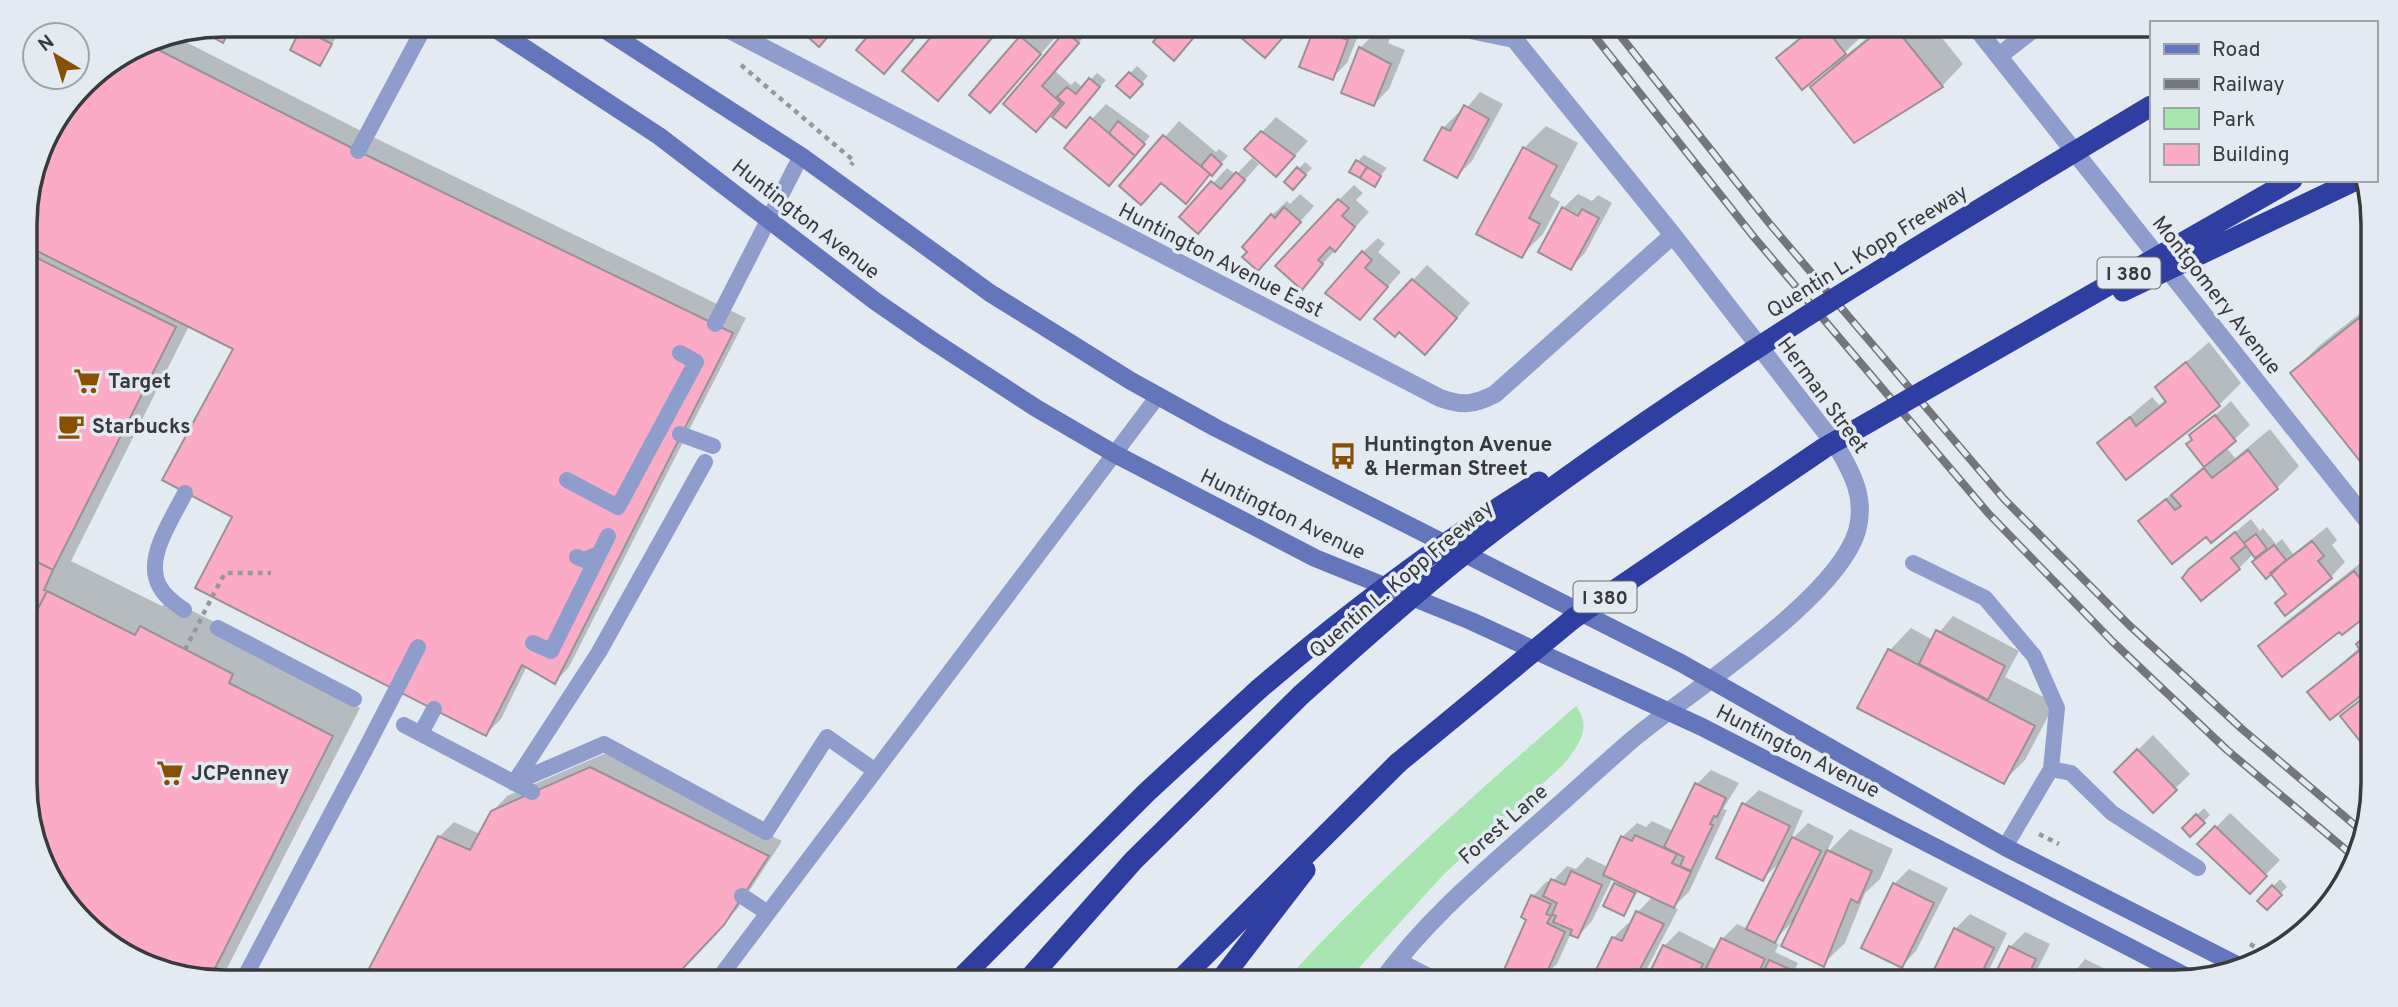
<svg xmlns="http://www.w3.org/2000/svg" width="2398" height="1007" viewBox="0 0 2398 1007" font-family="Overpass,sans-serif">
<rect width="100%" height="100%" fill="#e4eaf1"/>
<path fill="#a9e5b0" d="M1576 706C1593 728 1578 746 1563 765L1444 874 1346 982H1284C1374 883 1475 794 1576 706Z"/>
<path fill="#0003" d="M223 24H239L223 40Z
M307 24H314L337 36 320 63 302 29Z
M881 24H927L884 72Z
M944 24H1005L938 99Z
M1035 24 1054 39 990 111 1022 38Z
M1075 24 1092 27 1055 71 1071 85 1075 81 1083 88 1097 73 1106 80 1072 119 1064 100 1036 130 1006 104Z
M1318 24 1362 26 1347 63 1332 78 1301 66Z
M1817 24H1849L1860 38 1843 54 1845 56 1884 24H1931L1963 64 1942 86 1812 87 1835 64 1833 62 1779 58Z
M1862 24H1876L1867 31Z
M1375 33 1390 39 1388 43 1405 50 1389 89 1374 104 1360 48Z
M172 35 373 137 746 318 569 667 555 682 527 666 501 719 486 734 234 517 235 348 189 326 71 561 162 606 169 599 260 645 255 655 360 708 220 982 148 968 66 905 26 810 25 210 45 135 92 74 148 39Z
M1137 66 1148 76 1137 89 1130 73Z
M1480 92 1503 104 1472 161 1457 176 1443 128 1458 113 1461 115Z
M1106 104 1150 136 1123 169 1092 119Z
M1276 117 1308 141 1291 160 1262 132Z
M1179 121 1216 152 1219 149 1228 156 1186 201 1162 181 1122 186Z
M1546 126 1578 143 1550 196 1560 202 1543 234 1521 256 1524 148Z
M1364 155 1387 168 1374 184 1357 162Z
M1252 158 1259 164 1212 217H1182L1227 168 1236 175Z
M1305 162 1312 168 1293 188 1286 182Z
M1354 185 1363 193 1356 200 1369 212 1302 287 1339 200Z
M1300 194 1314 206 1258 269 1272 215 1287 201 1290 204Z
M1578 194 1592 201 1598 195 1612 203 1585 253 1571 267 1563 208Z
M1378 238 1385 244 1378 252 1401 272 1360 317 1363 252Z
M1427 265 1470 303 1440 338 1413 280Z
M2372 304 2373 472 2372 473 2292 373 2320 345Z
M2209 342 2241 383 2219 405 2099 443 2152 397 2159 405 2166 400 2157 387Z
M2231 401 2250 425 2226 447 2235 458 2270 429 2299 466 2277 488 2211 540 2206 534 2140 521 2205 465 2191 436Z
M2251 519 2260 531 2263 528 2276 544 2282 539 2293 554 2327 527 2337 540 2332 545 2345 562 2331 577 2277 603 2287 593 2254 553 2239 568 2190 570Z
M2373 553V609L2340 629 2261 646 2282 625Z
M1953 616 2019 651 2005 677 2055 703 2025 760 2003 782 1890 650 1911 628 1933 640Z
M2373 629V684L2330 718 2310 692 2360 647 2358 644Z
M2373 689V728L2360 739 2342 716Z
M2153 735 2190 774 2153 810 2116 772Z
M606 753 782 841 738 908 668 982H364L439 837 454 822 480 834 492 812 507 796Z
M1711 770 1739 783 1723 809 1727 810 1689 892 1673 907 1678 909 1640 982H1592L1613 938 1628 923 1631 925 1638 912 1653 896 1639 890 1624 914 1606 905 1619 880 1613 877 1592 921 1578 936 1571 933 1557 964 1542 978 1529 972 1523 979 1533 896 1547 881 1551 883 1567 866 1576 869 1587 857 1608 867 1622 837 1637 823 1646 827 1652 821 1673 831 1697 784Z
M1759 790 1803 811 1790 841 1808 823 1834 836 1826 854 1850 829 1893 849 1880 879 1865 893 1845 943 1823 964 1794 920 1773 942 1779 944 1775 952 1798 963 1788 982H1760L1763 974 1755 982H1741L1708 967 1701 982H1647L1664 946 1679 931 1717 950 1722 939 1737 924 1748 929 1781 861 1763 879 1744 804Z
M2204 808 2210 815 2190 835 2184 828Z
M2230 813 2280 860 2250 891 2200 844Z
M1909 869 1948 888 1916 951 1902 966 1894 884Z
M2280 879 2287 887 2267 907 2260 901Z
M1970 914 2007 933 1983 982H1930L1955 929Z
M2025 932 2050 944 2031 982H1993L2010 947Z
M2085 959 2115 974 2111 982H2066Z
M1810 968 1833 979 1831 982H1796Z"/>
<path fill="#fcabc7" stroke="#9a9194" stroke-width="2" d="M223 24H233L223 43 198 29Z
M799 24H839L819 47 797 27Z
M878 24 924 27 884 74 856 50Z
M942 24H1004L938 101 902 71Z
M1168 24H1205L1174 61 1153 42Z
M1225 24H1287L1291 28 1265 58Z
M1316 24 1338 31 1336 36 1348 40 1333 80 1299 67Z
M1818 24H1822L1846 54 1802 90 1776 58Z
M1887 24 1901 35 1943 87 1854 143 1810 87Z
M301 28 332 44 320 66 290 50Z
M1065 31 1079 43 1042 86 1061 103 1036 132 1003 104Z
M1020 36 1041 54 990 113 969 95Z
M143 42 358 151 733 333 555 684 522 665 486 736 195 588 232 517 162 480 233 349 25 245V210L45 135 92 74Z
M1359 47 1391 64 1374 106 1341 93Z
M1129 72 1143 84 1130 98 1116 86Z
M1089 78 1100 87 1066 128 1052 117 1064 103 1057 97 1067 87 1076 94Z
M1464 105 1489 119 1457 178 1424 160 1442 127 1450 131Z
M1090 117 1135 156 1109 186 1064 148Z
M1118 121 1145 144 1135 156 1109 133Z
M1261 131 1295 156 1276 177 1244 149Z
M1163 135 1210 174 1186 204 1161 183 1141 205 1119 186Z
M1523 147 1557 166 1529 218 1540 224 1522 258 1476 234Z
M1211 154 1222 164 1212 176 1201 166Z
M1356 160 1367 167 1360 178 1349 172Z
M1297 167 1306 175 1293 190 1284 182Z
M1367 167 1381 176 1375 187 1360 178Z
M1236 172 1245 180 1198 234 1179 217 1211 181 1221 189Z
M1338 199 1349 208 1342 216 1355 227 1335 252 1330 247 1318 260 1323 264 1302 290 1275 266Z
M1284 207 1301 222 1258 271 1242 257 1247 252 1242 247 1271 214 1275 218Z
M1562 207 1578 216 1582 209 1599 218 1571 270 1538 252Z
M1362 251 1372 260 1365 268 1388 287 1360 320 1325 293Z
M25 252 176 327 53 570 26 556Z
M1412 279 1457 318 1425 355 1399 332 1395 337 1374 319Z
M2359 318 2372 335 2371 475 2290 373Z
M2186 362 2220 406 2126 480 2097 443 2130 417 2136 426 2166 402 2155 387Z
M2215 415 2236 441 2204 467 2186 444 2192 440 2189 435Z
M2248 450 2278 489 2211 543 2206 537 2172 564 2138 521 2166 499 2175 510 2181 506 2171 495 2204 468 2212 478Z
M2235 532 2246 546 2231 558 2240 569 2201 601 2182 578 2189 569Z
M2256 534 2267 549 2255 558 2244 543Z
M2312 541 2324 556 2318 561 2332 578 2285 616 2275 603 2286 594 2270 573Z
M2274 545 2286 560 2266 579 2252 562Z
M26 556 53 570 44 590 47 591 26 632Z
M2354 571 2373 594V611L2342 635 2339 632 2282 677 2258 646Z
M47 591 135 635 140 626 233 674 229 683 333 736 209 980 148 968 66 905 26 810V632Z
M1936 630 2005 666 1988 700 1919 664Z
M2373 630V686L2330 720 2307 692 2360 650 2356 644Z
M1888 649 2035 726 2004 784 1857 708Z
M2373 690V730L2360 741 2340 716Z
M2137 749 2177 790 2153 813 2114 772Z
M590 767 769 856 724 925 670 982H362L438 836 470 850 491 811Z
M1695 783 1726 798 1717 817 1714 816 1710 824 1713 825 1691 871 1680 866 1684 857 1664 847Z
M1742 803 1790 826 1763 881 1716 858Z
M2196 814 2205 823 2190 837 2182 828Z
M2215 826 2267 876 2250 894 2197 844Z
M1635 835 1677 854 1672 863 1691 872 1674 908 1603 875 1621 836 1632 841Z
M1792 837 1821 851 1775 943 1746 929Z
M1827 850 1872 871 1858 903 1851 899 1824 967 1781 946Z
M1571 871 1602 885 1578 938 1570 935 1572 930 1553 922 1556 916 1552 914 1557 903 1543 896 1551 879 1565 885Z
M1614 883 1635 893 1624 916 1603 906Z
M1893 883 1934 903 1902 968 1861 948Z
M2272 885 2282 895 2267 910 2257 901Z
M1531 895 1551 904 1546 914 1551 916 1547 923 1565 932 1543 981 1526 973 1523 981 1503 972 1526 920 1521 917Z
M1636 911 1664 924 1633 982H1590L1612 937 1622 941Z
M1954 928 1994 948 1977 982H1928Z
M1721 938 1765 959 1754 982H1737L1706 968Z
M1663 945 1703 964 1694 982H1645Z
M2009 946 2036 959 2025 982H1991Z
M1769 960 1792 970 1786 982H1758Z"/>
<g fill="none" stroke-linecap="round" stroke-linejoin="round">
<path stroke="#95999e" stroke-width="4.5" stroke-dasharray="5 5" stroke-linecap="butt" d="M741 65 854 161 851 165
M212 597 225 573H271
M2039 834 2059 844
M2250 944 2266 953"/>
<path stroke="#8e9dcc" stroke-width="16" d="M358 151 426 24
M715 324 801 156
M680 434 713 446
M567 480 618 507 696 362 680 353
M577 557 584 560 599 554
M1913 563 1985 598 2034 656 2057 708 2051 769
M184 610C176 604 165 597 160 587 143 559 173 518 185 493
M218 628 354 699
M533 643 551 651 608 536
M396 690 418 647
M404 725 532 792
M421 733 434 709
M514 783 604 744 766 832 827 737 874 770
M514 783 599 652 705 462
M2005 847 2051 769 2071 773 2112 813 2198 868
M742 896 768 913
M242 982 365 750
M716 982 1158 396"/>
<path stroke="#8e9dcc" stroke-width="18" d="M718 24 1440 398C1462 406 1474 405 1495 394L1673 235
M1441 24 1514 39
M1973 24 2373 528
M1999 56 2040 24
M1397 961 1438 982
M1381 982C1422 925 1473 881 1526 834 1562 803 1597 770 1633 739 1689 692 1837 599 1857 531 1866 499 1853 474 1837 447L1673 235 1502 24"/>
<path stroke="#6376bb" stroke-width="18" d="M488 24 659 136 875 301 930 339 1036 408 1115 454 1315 558 1471 621 1702 727 2193 980
M596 24 801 156 990 293 1131 381 1216 428 1681 663 2005 847 2235 964"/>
<path stroke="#2f3ea1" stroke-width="21" d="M957 982 1147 792 1259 689
M1026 982 1133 861 1302 694
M1178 982 1398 763
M1219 982 1305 870"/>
<defs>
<path id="rail" d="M1585 24 1753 236 1988 513 2113 642 2227 750 2358 860
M1611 24 1769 223 2004 499 2129 625 2242 729 2364 833"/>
</defs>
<use href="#rail" stroke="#73767a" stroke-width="8"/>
<use href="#rail" stroke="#e4eaf1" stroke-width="5" stroke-dasharray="16" stroke-linecap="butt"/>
<path stroke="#95999e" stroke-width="4.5" stroke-dasharray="5 5" stroke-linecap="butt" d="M185 650 212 597"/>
<path stroke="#8e9dcc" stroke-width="16" d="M365 750 396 690"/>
<path stroke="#2f3ea1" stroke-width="21" d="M2123 291 2356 180
M1259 689C1348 613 1440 543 1539 482
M1302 694C1365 638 1428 581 1495 530 1703 373 1928 240 2151 106
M1398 763 1574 618 1824 448 2292 180"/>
</g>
<defs>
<symbol id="supermarket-bare" viewBox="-9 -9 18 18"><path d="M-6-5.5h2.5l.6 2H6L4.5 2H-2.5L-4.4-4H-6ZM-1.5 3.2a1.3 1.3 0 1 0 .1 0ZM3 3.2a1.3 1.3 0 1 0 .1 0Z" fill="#885002" stroke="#e4eaf1" stroke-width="2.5" paint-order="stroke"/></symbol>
<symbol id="cafe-bare" viewBox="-9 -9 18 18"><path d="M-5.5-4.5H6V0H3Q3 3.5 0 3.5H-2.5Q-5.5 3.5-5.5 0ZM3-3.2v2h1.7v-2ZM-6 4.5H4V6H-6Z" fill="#885002" stroke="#e4eaf1" stroke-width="2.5" paint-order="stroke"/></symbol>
<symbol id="bus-bare" viewBox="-9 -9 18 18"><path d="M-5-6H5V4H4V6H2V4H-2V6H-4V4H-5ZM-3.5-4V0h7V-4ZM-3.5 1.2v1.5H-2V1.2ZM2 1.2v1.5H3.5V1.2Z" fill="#885002" stroke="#e4eaf1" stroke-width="2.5" paint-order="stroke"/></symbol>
</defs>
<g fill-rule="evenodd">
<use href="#supermarket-bare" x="68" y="362" width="38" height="38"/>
<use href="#cafe-bare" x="52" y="407" width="38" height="38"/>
<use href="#bus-bare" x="1324" y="437" width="38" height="38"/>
<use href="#supermarket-bare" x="151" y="754" width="38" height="38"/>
</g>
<g text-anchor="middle" stroke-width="7" stroke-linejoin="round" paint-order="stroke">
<g fill="#e4eaf1" stroke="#6c6f73" stroke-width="2">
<rect x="2097.5" y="257.5" width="63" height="31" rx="5"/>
<rect x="1573.5" y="581.5" width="63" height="31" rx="5"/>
</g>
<g font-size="19" font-weight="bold" fill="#383a3d">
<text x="2129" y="280">I 380</text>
<text x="1605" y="604">I 380</text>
</g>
<g font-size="21" fill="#383a3d" stroke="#e4eaf1">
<text transform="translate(806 219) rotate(38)" y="7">Huntington Avenue</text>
<text transform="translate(1867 251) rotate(-32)" y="7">Quentin L. Kopp Freeway</text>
<text transform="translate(1221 260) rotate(27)" y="7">Huntington Avenue East</text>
<text transform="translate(2217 295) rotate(52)" y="7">Montgomery Avenue</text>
<text transform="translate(1823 395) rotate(54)" y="7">Herman Street</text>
<text transform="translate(1283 514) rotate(26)" y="7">Huntington Avenue</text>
<text transform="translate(1401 579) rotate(-40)" y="7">Quentin L. Kopp Freeway</text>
<text transform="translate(1798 751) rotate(27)" y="7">Huntington Avenue</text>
<text transform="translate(1503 824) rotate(-41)" y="7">Forest Lane</text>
</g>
<g font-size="21" font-weight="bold" fill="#383a3d" stroke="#e4eaf1" text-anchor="start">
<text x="108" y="388">Target</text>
<text x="92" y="433">Starbucks</text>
<text x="1364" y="451">Huntington Avenue<tspan x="1364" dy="24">&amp; Herman Street</tspan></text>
<text x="191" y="780">JCPenney</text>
</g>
</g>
<path d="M0 0H2398V1007H0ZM224 37H2174A187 187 0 0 1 2361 224V783A187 187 0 0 1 2174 970H224A187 187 0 0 1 37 783V224A187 187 0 0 1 224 37Z" fill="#e4eaf1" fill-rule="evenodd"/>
<path fill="none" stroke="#383a3d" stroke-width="3.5" d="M224 37H2174A187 187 0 0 1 2361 224V783A187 187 0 0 1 2174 970H224A187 187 0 0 1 37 783V224A187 187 0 0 1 224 37Z"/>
<rect x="2150" y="21" width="228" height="161" fill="#e4eaf1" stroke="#9fa4a9" stroke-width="2"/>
<rect x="2164" y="44" width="35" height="10" fill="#6376bb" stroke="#9fa4a9" stroke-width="2"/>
<text x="2212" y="56" font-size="21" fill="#383a3d">Road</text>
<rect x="2164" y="79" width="35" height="10" fill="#73767a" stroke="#9fa4a9" stroke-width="2"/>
<text x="2212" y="91" font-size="21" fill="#383a3d">Railway</text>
<rect x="2164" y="108" width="35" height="21" fill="#a9e5b0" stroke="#9fa4a9" stroke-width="2"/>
<text x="2212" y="126" font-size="21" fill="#383a3d">Park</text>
<rect x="2164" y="144" width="35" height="21" fill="#fcabc7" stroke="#9fa4a9" stroke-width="2"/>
<text x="2212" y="161" font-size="21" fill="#383a3d">Building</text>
<g transform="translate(56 56) rotate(322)"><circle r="33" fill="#e4eaf1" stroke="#9fa4a9" stroke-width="2"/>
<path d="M0-5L12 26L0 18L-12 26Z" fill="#885002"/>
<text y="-10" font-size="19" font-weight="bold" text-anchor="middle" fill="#383a3d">N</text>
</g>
</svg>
